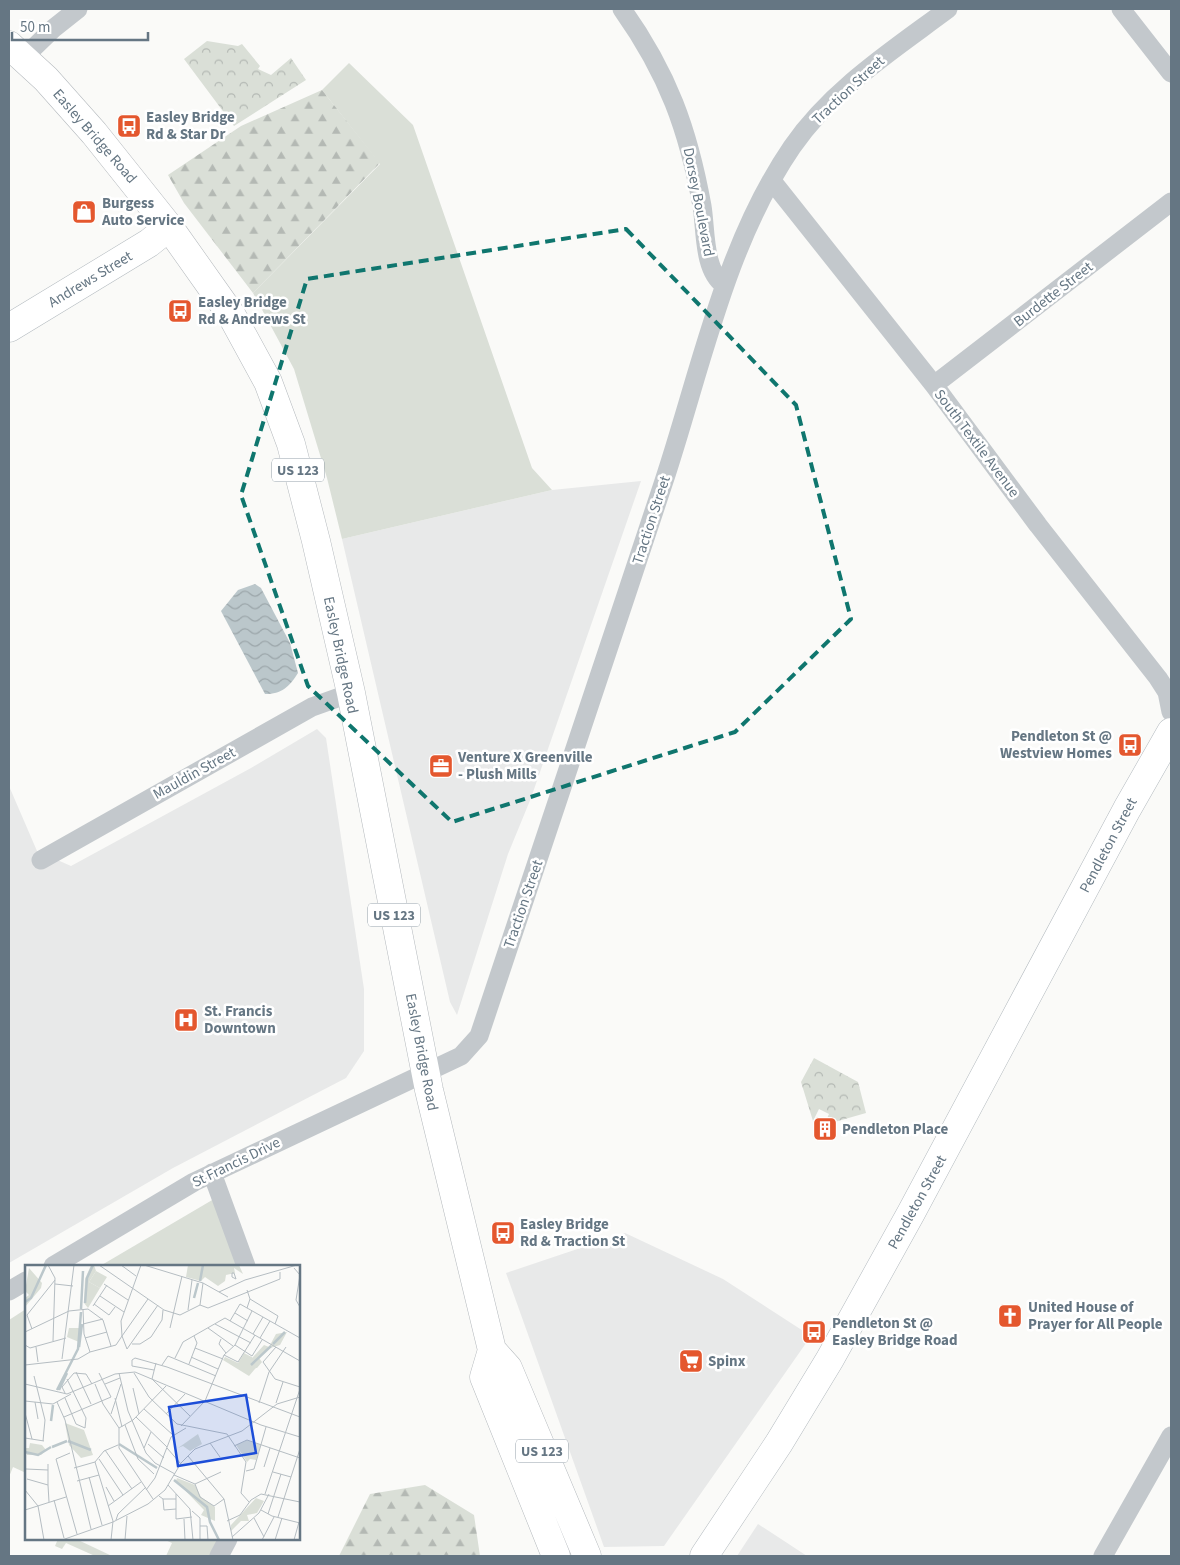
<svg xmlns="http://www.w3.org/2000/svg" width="1180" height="1565" viewBox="0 0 1180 1565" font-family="'Source Sans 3',sans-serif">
<defs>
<pattern id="forest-firs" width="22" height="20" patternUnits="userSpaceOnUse" patternTransform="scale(1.25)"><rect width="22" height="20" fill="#dadfd7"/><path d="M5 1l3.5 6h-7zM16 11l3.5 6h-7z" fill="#b4b9b4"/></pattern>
<pattern id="park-crowns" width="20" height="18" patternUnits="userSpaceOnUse" patternTransform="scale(1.25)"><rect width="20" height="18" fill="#dadfd7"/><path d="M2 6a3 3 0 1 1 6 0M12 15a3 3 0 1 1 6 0" fill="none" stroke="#b4b9b4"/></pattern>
<pattern id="water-waves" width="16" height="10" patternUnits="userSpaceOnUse" patternTransform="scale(1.25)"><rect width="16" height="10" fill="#bbc7cb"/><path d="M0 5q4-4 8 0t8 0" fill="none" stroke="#9ca6aa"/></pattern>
</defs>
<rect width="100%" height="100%" fill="#fafaf8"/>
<path fill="#e8e9e9" d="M641 481 531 798 508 854 457 1015 450 1002 342 539 552 490Z
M317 729 326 738 364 989V1051L346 1078 173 1168 9 1263V786L37 851 71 866 251 768Z
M625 1233 723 1279 811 1336 664 1546 604 1547 506 1273Z
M758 1524 807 1556H737Z"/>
<path fill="#dadfd7" d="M349 63 413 125 532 468 552 490 342 539 327 478 294 369 253 293 380 164 322 90Z
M219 1196 239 1266H100Z
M26 1309V1473L13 1467 9 1477V1320Z
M58 1539H76L112 1556H95L66 1543 62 1549 55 1546Z
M163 1539H226L217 1556H166L172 1543Z"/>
<path fill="url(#forest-firs)" d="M322 90 380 163 253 293 184 203 168 175 241 126Z
M425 1485 474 1515 480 1556H339L370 1494Z"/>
<path fill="url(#park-crowns)" d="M207 41 238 46 242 44 260 66 258 69 271 75 291 58 306 80 234 126 184 59Z
M814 1058 858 1082 866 1113 824 1125 829 1114 819 1109 813 1121 801 1082Z"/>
<path fill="url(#water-waves)" d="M255 584 261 588 290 643 298 673C289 687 282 694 265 694L221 611 238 590Z"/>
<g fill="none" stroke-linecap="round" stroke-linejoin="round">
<defs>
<path id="secondary" d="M9 328 149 243 169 227
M704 1556 779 1443 830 1359 911 1213 1127 809 1171 732"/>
<path id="highway" d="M9 45 46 79 94 133 169 227 232 316 268 382 291 444 316 541 351 693 429 1090 492 1350 508 1368 587 1556
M492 1350 484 1377 556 1556"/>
</defs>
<use href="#secondary" stroke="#b3babf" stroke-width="29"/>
<use href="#highway" stroke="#b4b9bd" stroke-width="29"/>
<path stroke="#c3c8cc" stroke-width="19" d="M622 9C668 74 688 129 702 206 706 230 703 270 724 285
M1121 9 1171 73
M23 58 54 28 78 9
M772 181 934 385 1038 525 1158 678 1167 692 1171 712
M934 385 1171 202
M41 860 312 707 351 693
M212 1173 246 1266
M53 1266 194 1182 461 1056 479 1036C540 850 603 666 664 481 701 369 725 245 792 147 832 89 893 50 948 9
M9 1291 26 1281
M219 1556 228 1539
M1103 1556 1171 1436"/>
<use href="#secondary" stroke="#fff" stroke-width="28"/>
<use href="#highway" stroke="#fff" stroke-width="28"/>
</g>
<path fill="none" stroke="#0f766e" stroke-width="4" stroke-dasharray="10 6" stroke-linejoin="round" d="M626 229 796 405 851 619 735 732 452 822 308 686 241 495 307 279Z"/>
<defs>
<symbol id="bus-square" viewBox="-11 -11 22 22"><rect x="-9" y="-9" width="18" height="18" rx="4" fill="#e4572e" stroke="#fff"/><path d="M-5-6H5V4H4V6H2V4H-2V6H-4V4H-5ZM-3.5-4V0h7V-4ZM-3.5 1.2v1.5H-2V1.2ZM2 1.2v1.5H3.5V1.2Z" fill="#fff"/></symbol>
<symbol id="shop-square" viewBox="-11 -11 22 22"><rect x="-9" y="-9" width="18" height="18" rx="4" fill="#e4572e" stroke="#fff"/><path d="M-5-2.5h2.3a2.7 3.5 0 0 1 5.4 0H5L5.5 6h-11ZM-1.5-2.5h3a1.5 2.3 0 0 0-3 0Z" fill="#fff"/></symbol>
<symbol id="office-square" viewBox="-11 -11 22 22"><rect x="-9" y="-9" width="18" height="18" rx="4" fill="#e4572e" stroke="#fff"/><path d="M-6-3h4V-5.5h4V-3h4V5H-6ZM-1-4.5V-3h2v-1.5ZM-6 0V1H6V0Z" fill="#fff"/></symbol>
<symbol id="hospital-square" viewBox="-11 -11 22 22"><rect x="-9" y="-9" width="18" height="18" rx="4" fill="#e4572e" stroke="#fff"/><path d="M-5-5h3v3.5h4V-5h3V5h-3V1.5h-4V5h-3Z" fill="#fff"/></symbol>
<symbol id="building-square" viewBox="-11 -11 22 22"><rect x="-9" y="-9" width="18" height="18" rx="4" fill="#e4572e" stroke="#fff"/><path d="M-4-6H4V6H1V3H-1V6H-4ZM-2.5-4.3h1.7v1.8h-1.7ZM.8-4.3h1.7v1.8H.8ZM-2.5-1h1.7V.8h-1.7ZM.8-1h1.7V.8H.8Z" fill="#fff"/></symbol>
<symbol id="church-square" viewBox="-11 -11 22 22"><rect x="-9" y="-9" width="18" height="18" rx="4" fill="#e4572e" stroke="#fff"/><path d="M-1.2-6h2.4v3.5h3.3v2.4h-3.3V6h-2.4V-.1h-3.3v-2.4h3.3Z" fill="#fff"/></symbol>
<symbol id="supermarket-square" viewBox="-11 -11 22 22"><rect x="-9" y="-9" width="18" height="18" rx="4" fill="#e4572e" stroke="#fff"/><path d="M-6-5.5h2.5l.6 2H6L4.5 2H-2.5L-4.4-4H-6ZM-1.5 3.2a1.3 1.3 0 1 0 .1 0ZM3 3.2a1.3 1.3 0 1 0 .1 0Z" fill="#fff"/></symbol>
</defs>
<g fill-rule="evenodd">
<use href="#bus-square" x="115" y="112" width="28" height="28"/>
<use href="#shop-square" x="70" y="198" width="28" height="28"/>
<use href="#bus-square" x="166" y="297" width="28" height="28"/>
<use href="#bus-square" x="1116" y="731" width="28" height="28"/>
<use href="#office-square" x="427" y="752" width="28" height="28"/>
<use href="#hospital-square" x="172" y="1006" width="28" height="28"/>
<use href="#building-square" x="811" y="1115" width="28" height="28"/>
<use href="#bus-square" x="489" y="1219" width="28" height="28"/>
<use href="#church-square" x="996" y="1302" width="28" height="28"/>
<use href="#bus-square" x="800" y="1318" width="28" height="28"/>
<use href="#supermarket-square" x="677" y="1347" width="28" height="28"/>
</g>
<g text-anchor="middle" stroke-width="5" stroke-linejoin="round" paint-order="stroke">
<g fill="#fff" stroke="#939fa8" stroke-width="1">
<rect x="272" y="458.5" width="52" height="23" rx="4"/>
<rect x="368" y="903.5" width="52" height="23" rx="4"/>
<rect x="516" y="1439.5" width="52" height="23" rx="4"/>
</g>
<g font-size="14" font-weight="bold" fill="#657683">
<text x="298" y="475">US 123</text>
<text x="394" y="920">US 123</text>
<text x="542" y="1456">US 123</text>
</g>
<g font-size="15" fill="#657683" stroke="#fff">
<text transform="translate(848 90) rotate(-43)" y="5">Traction Street</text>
<text transform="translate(95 136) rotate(49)" y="5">Easley Bridge Road</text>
<text transform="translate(699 202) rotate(79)" y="5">Dorsey Boulevard</text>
<text transform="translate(90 279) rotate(-31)" y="5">Andrews Street</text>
<text transform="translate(1053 294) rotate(-38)" y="5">Burdette Street</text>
<text transform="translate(977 443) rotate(53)" y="5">South Textile Avenue</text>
<text transform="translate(651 520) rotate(-72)" y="5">Traction Street</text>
<text transform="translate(341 655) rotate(78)" y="5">Easley Bridge Road</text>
<text transform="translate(194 773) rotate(-29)" y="5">Mauldin Street</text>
<text transform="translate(1108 845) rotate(-62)" y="5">Pendleton Street</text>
<text transform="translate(523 904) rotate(-71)" y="5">Traction Street</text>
<text transform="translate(422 1052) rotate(79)" y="5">Easley Bridge Road</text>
<text transform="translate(236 1162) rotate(-26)" y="5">St Francis Drive</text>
<text transform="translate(917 1202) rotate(-61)" y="5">Pendleton Street</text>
</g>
<g font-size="15" font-weight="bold" fill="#657683" stroke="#fff" text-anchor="start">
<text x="146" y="122">Easley Bridge<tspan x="146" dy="17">Rd &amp; Star Dr</tspan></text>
<text x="102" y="208">Burgess<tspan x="102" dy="17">Auto Service</tspan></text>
<text x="198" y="307">Easley Bridge<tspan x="198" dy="17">Rd &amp; Andrews St</tspan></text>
<text x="1112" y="741" text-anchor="end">Pendleton St @<tspan x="1112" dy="17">Westview Homes</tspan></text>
<text x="458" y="762">Venture X Greenville<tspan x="458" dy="17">- Plush Mills</tspan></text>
<text x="204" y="1016">St. Francis<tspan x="204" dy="17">Downtown</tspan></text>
<text x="842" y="1134">Pendleton Place</text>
<text x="520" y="1229">Easley Bridge<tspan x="520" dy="17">Rd &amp; Traction St</tspan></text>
<text x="1028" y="1312">United House of<tspan x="1028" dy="17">Prayer for All People</tspan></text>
<text x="832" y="1328">Pendleton St @<tspan x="832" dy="17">Easley Bridge Road</tspan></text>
<text x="708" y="1366">Spinx</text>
</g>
</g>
<g transform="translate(25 1265)">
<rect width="275" height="275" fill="#fafaf8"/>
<path d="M71 6 82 12 75 23 64 17ZM173 169 177 179 165 186 158 181 153 183ZM222 175 236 180 231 195 225 194 222 197 211 180Z" fill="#dadfd7"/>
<path d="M66 0H69L71 6 64 17 75 23 63 43 59 38 60 14ZM163 0H214L218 9 209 3 210 8 201 10 200 16 193 21 180 12 176 16 161 12ZM4 3 17 18 16 23 0 42V33L4 30 0 26ZM44 63H54V77L42 72ZM262 67 255 80 245 83 234 93 237 97 232 103H228V92L239 80 244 82 251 69ZM5 178 17 180 21 185 16 190H2L0 183H4ZM152 213 170 220 176 232 190 242V256L176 250 179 245 151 216ZM231 233 239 236 232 248 222 250 224 256H216L206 266V260Z" fill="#dadfd7"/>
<path d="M219 88 236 97 224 111 198 95 200 92 213 98ZM40 158 59 165 68 190 56 193 44 180Z" fill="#dadfd7"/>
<path fill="none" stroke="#bbc7cb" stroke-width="2.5" d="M175 16 178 0M169 33 173 18M0 37 6 33 21 0M60 38 62 13 68 0M56 44 58 6M248 79 260 67M54 82 57 59M226 100 246 81M32 125 53 84 56 47M34 125 42 108M26 156 28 140M43 176 66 185M94 179 132 203M27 182 42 176M0 187 13 190 26 182M149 215 182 242 185 257 194 275"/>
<path fill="none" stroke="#b5bdc2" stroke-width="1" d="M23 0 30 13 28 76M74 0 139 45 155 50 175 40 183 43 255 14V7M96 0 111 11M119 0 178 18 203 32M269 3 275 10 271 35 275 42M207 8H209L211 14 207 12ZM30 19 48 21M79 19 103 35M222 25 225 34 222 43M194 27 220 15 272 0M75 31 99 47M123 34 97 71 102 84 133 40M225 34 253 51 250 59M69 39 84 50 90 42M175 40 178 18M68 41 82 20M58 45 59 69 65 87M163 45 167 15M210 48 223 56M205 56 215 39 275 73M58 59 78 54M190 59 226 78M145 63 157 11M183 63 208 81M7 64 2 50 30 15M0 67 44 46 63 44 78 55 86 81M228 69 238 52M60 73 82 67M235 73 245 56M196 74 194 79 201 88M107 79H115L126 72 137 55 138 45M0 80 5 83 41 73M91 80 97 71 96 56 116 0M210 80 227 91 237 75M11 82 13 97M251 82 238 97 250 114 275 122M170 83 198 94M199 90 213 97 230 70M166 92 193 104M150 93 158 77 200 53 275 96M37 94 49 0M131 98 127 114 165 151M164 99 172 78 169 71M0 100 53 94 65 87 91 80M137 100 143 91 191 111M129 105 107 101V95L110 93 142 102 275 152M51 107 66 139M74 108 86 132M94 108 103 146 121 188 130 198 150 209M109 108 124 132 152 159 202 169 221 197 216 228 224 237M9 111 20 155 18 176M0 119 42 129 90 109 110 107 236 160 275 172M70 119 78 139 94 163M80 119 95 113M108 123 114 149M40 128 37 122 49 108 61 109 67 119M40 133 51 159 60 163 61 153 42 114M90 133 97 162M0 136 28 139 46 129M10 137 13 154M32 137 40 155 66 264M234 138 244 107 261 82M251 138 258 117M119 144 148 170M0 148 7 174M86 149 96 119M141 149 160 129M39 152 86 132M111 152 142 182M100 160 113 194 129 209M156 161 180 136 199 90 210 80 227 46M94 163V183L128 234M94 163 108 155 141 121M0 173 19 176M185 178 195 192M123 179 139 193M209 181 222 175 275 193M119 183 126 167M142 183 156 199M80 185 107 224M45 188 31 194 52 269M163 191 199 234 208 275M74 194 98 230M70 197 88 256 86 275M0 198V217M239 202 245 183M49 203 70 197 79 186 93 180M1 204 23 205M221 206 229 204 241 162M248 207 266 212M149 210 170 219M64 212 77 260M2 214 23 220 24 237M52 216 74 210M170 219 175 232 189 241 199 234M170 219 196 207M23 220V199M143 220 165 244 168 275M81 222 89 236M0 225 13 241 19 275M121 225 130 213 146 172 161 163M151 229V254L167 252M240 229 275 124M134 231 138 234H151M138 234 139 245 151 244M29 235 39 273M83 241 116 217M0 245 41 232M236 245 247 251 275 258M167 246 175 253V275M243 249 256 209M253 252 275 184M229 253 239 272M159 254 160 275M91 255 93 249 121 222M202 256 215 250 226 235 236 229 275 237M175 261H182L183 275M207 272 234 248 244 229M37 275 88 257 123 239 140 225 156 198 170 184 217 166 252 139 275 132M100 275 102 251M237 275 249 252M250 275 257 253M269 275 274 257"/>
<path fill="#1d4ed8" fill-opacity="0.15" stroke="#1d4ed8" stroke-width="2.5" d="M221 130 231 188 153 201 144 142Z"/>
<rect width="275" height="275" fill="none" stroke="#657683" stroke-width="2.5"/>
</g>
<rect width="1180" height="1565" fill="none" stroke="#657683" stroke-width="20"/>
<path d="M12 32v8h136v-8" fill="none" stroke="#657683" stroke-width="2.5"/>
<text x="20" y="32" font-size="15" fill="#657683" stroke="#ffffff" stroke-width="4" paint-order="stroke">50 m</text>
</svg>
